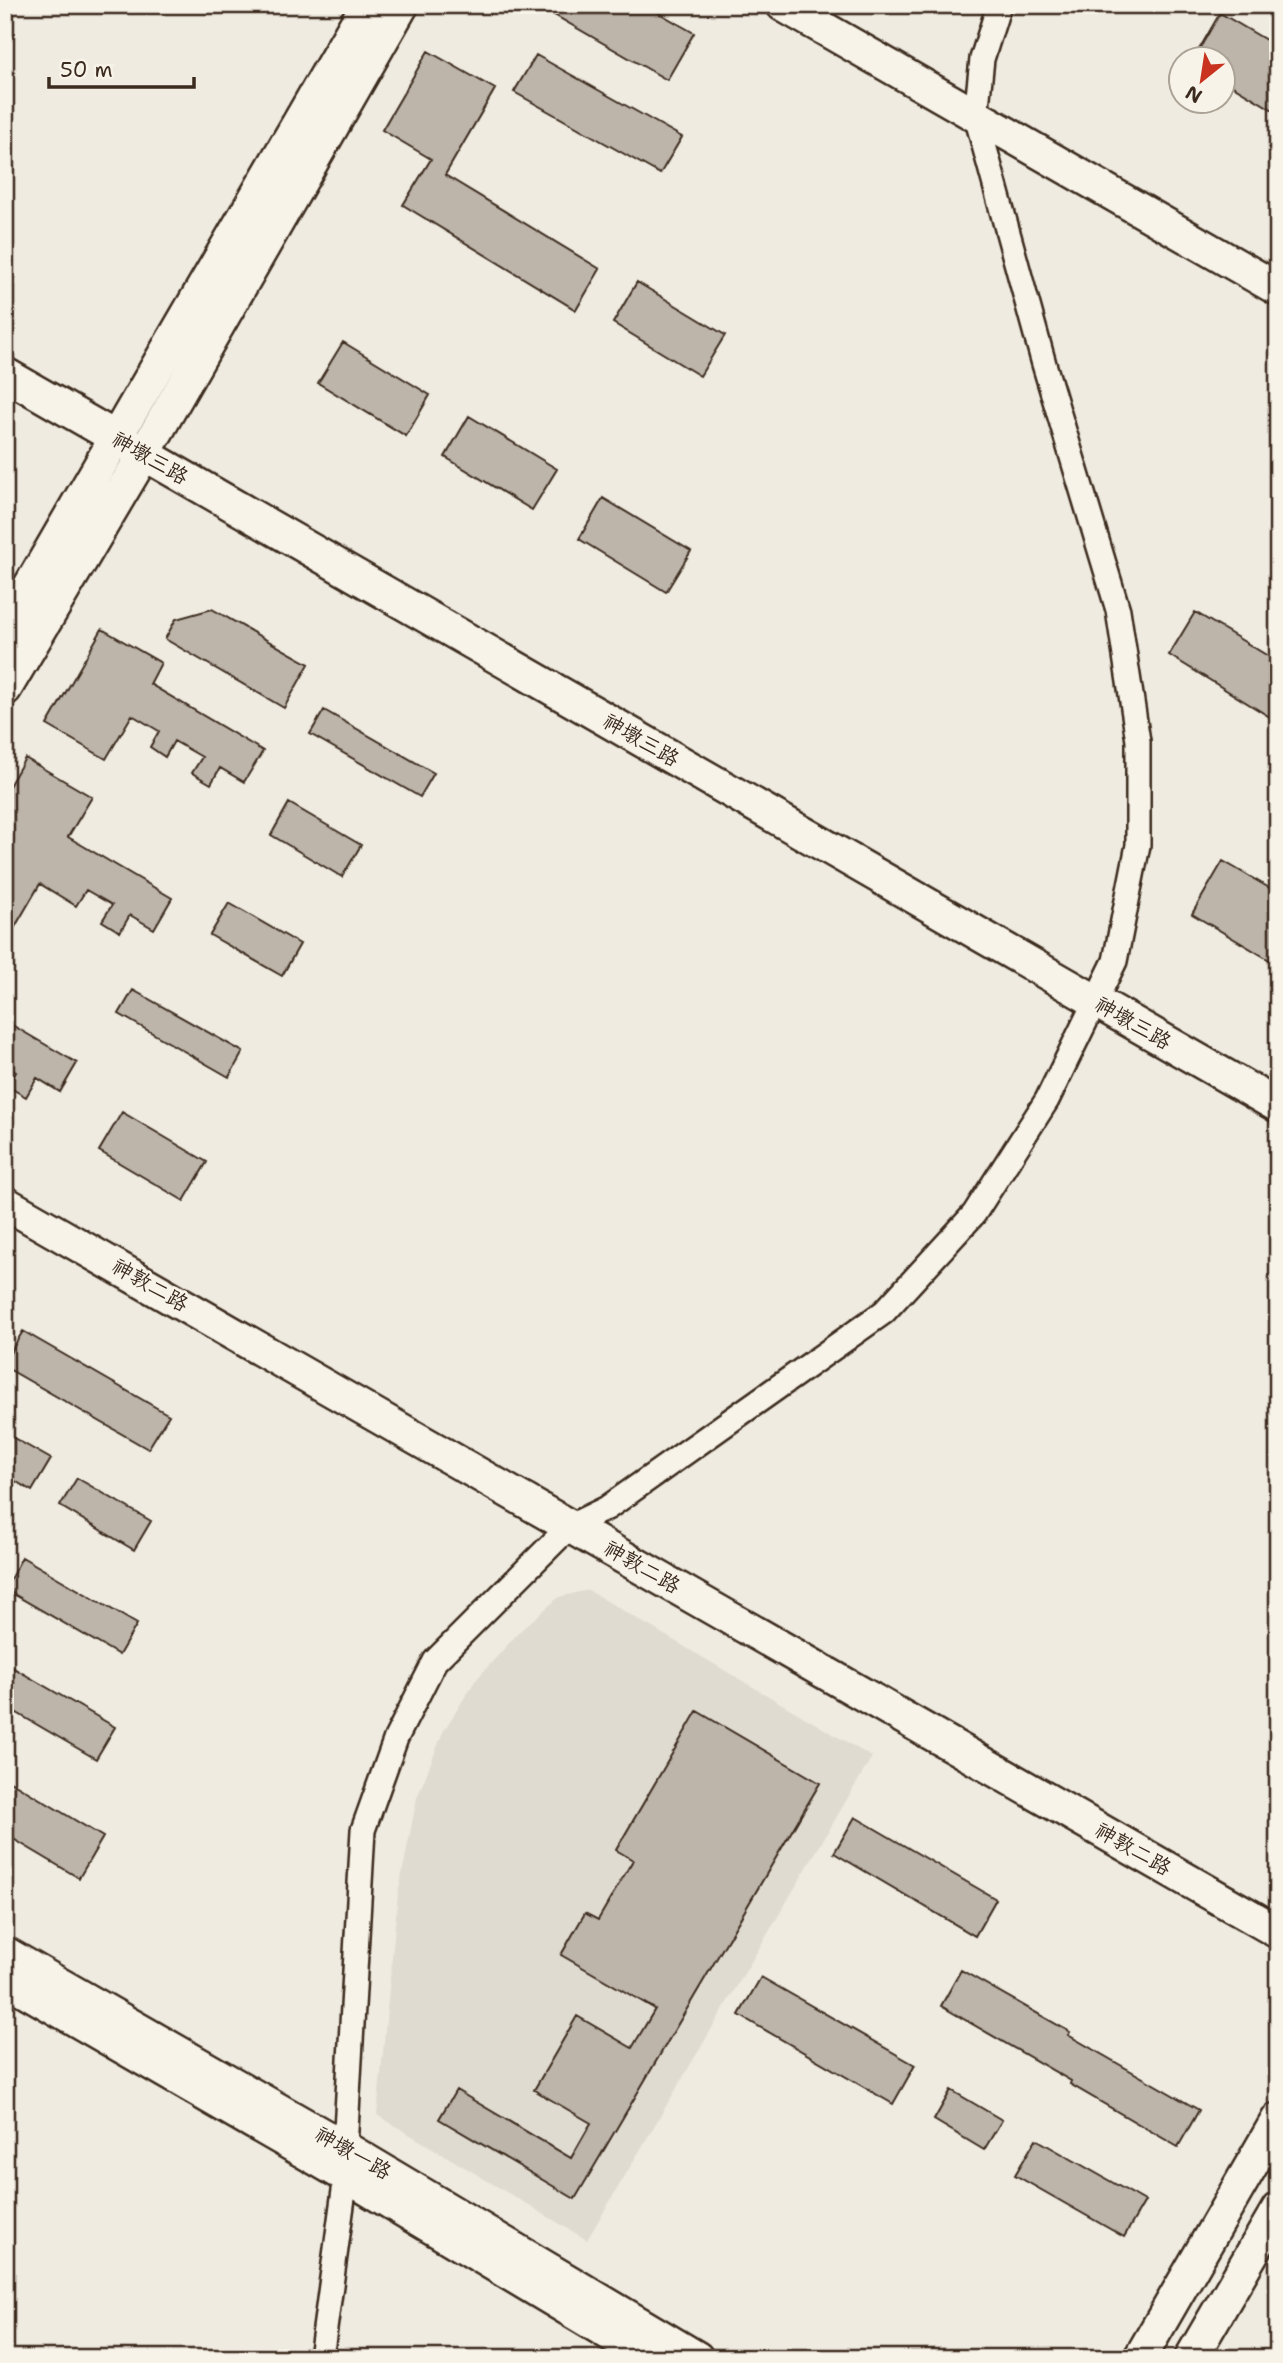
<svg xmlns="http://www.w3.org/2000/svg" width="1283" height="2363" viewBox="0 0 1283 2363" font-family="'Shantell Sans','LXGW WenKai TC',sans-serif">
<rect width="100%" height="100%" fill="#efebe0"/>
<filter id="ink" filterUnits="userSpaceOnUse"><feTurbulence type="fractalNoise" baseFrequency=".0143" numOctaves="2"/><feDisplacementMap in="SourceGraphic" scale="14" xChannelSelector="R" yChannelSelector="G"/><feConvolveMatrix kernelMatrix="1 2 1 2 8 2 1 2 1" color-interpolation-filters="sRGB"/></filter>
<g filter="url(#ink)">
<path fill="#e0dbd0" d="M588 1590 872 1757 587 2240 377 2115 398 1894 417 1798 443 1732 475 1681 521 1630 559 1597Z"/>
<path fill="#bdb5aa" stroke="#3b2a1e" stroke-width="2" d="M537 5H645L694 33 667 80Z
M1220 13 1278 47V113L1223 80V60H1193Z
M428 51 495 89 445 175 600 269 576 310 403 205 431 159 382 130Z
M536 55 682 137 660 174 514 92Z
M637 282 725 335 700 376 613 323Z
M343 342 430 395 406 436 318 383Z
M469 416 557 469 532 510 445 457Z
M603 498 691 551 666 592 579 539Z
M212 609 309 664 284 708 165 639 176 619Z
M1195 612 1278 662V722L1169 655Z
M102 629 161 663 150 684 263 751 244 782 220 768 211 784 192 773 202 757 174 741 165 757 150 747 159 731 132 715 106 759 47 725Z
M324 710 434 773 420 797 310 734Z
M25 758 92 797 68 837 172 898 154 929 130 915 120 932 102 921 112 905 86 890 76 906 40 884 5 944V793Z
M289 803 361 845 342 877 271 835Z
M1223 861 1278 893V965L1192 914Z
M229 903 300 944 282 976 210 935Z
M133 990 243 1052 229 1077 119 1014Z
M5 1021 77 1063 60 1092 37 1078 26 1097 7 1086 16 1072 5 1066Z
M122 1112 207 1162 184 1201 99 1151Z
M23 1331 169 1415 148 1449 5 1367V1361Z
M5 1433 51 1459 32 1491 5 1475Z
M77 1478 151 1521 134 1550 60 1506Z
M22 1557 137 1624 119 1655 5 1589Z
M5 1663 115 1727 96 1759 5 1706Z
M697 1711 820 1783 575 2199 439 2119 456 2090 571 2158 591 2123 534 2090 577 2016 632 2048 655 2009 561 1955 585 1913 598 1920 633 1860 616 1850Z
M5 1778 103 1837 79 1878 5 1834Z
M855 1817 996 1899 975 1936 834 1853Z
M961 1970 1070 2032 1068 2035 1199 2110 1178 2147 1070 2084 1071 2081 941 2006Z
M761 1977 915 2065 893 2104 739 2015Z
M951 2090 1002 2120 984 2150 934 2120Z
M1036 2139 1145 2201 1124 2237 1015 2175Z"/>
<g fill="none" stroke-linecap="round" stroke-linejoin="round">
<defs>
<path id="street" d="M321 2358 346 2176 345 2148 363 1830 396 1738 435 1661 570 1526 607 1508 884 1312 974 1214 1047 1100 1115 961 1138 845V741L1118 610 1044 364 976 116 982 59 999 5"/>
<path id="secondary" d="M783 5 1278 289
M5 374 1278 1106
M5 629 367 5
M5 689 144 454 402 5
M5 1203 1278 1932
M5 1953 345 2148 697 2358
M5 1979 346 2176 650 2358
M1140 2358 1278 2119
M1191 2358 1278 2209"/>
</defs>
<use href="#street" stroke="#3b2a1e" stroke-width="28"/>
<use href="#secondary" stroke="#3b2a1e" stroke-width="37"/>
<use href="#street" stroke="#f7f3e8" stroke-width="23"/>
<use href="#secondary" stroke="#f7f3e8" stroke-width="32"/>
</g>
</g>
<g text-anchor="middle" stroke-width="5" stroke-linejoin="round" paint-order="stroke">
<g font-size="21" fill="#3b2a1e" stroke="#f7f3e8">
<text transform="translate(150 458) rotate(30)" y="7">神墩三路</text>
<text transform="translate(641 740) rotate(30)" y="7">神墩三路</text>
<text transform="translate(1133 1023) rotate(30)" y="7">神墩三路</text>
<text transform="translate(150 1285) rotate(30)" y="7">神敦二路</text>
<text transform="translate(642 1567) rotate(30)" y="7">神敦二路</text>
<text transform="translate(1133 1849) rotate(30)" y="7">神敦二路</text>
<text transform="translate(353 2153) rotate(30)" y="7">神墩一路</text>
</g>
</g>
<rect width="1283" height="2363" fill="none" stroke="#f7f3e8" stroke-width="28"/>
<rect x="14" y="14" width="1255" height="2335" fill="none" stroke="#3b2a1e" stroke-width="2.5" filter="url(#ink)"/>
<g transform="translate(1202 80) rotate(210)"><circle r="33" fill="#f7f3e8" stroke="#aca397" stroke-width="2"/>
<path d="M0-5L12 26L0 18L-12 26Z" fill="#c8321e"/>
<text y="-10" font-size="19" font-weight="bold" text-anchor="middle" fill="#3b2a1e">N</text>
</g>
<path d="M49 77v10h145v-10" fill="none" stroke="#3b2a1e" stroke-width="3.5"/>
<text x="60" y="77" font-size="21" fill="#3b2a1e" stroke="#f7f3e8" stroke-width="5" paint-order="stroke">50 m</text>
</svg>
